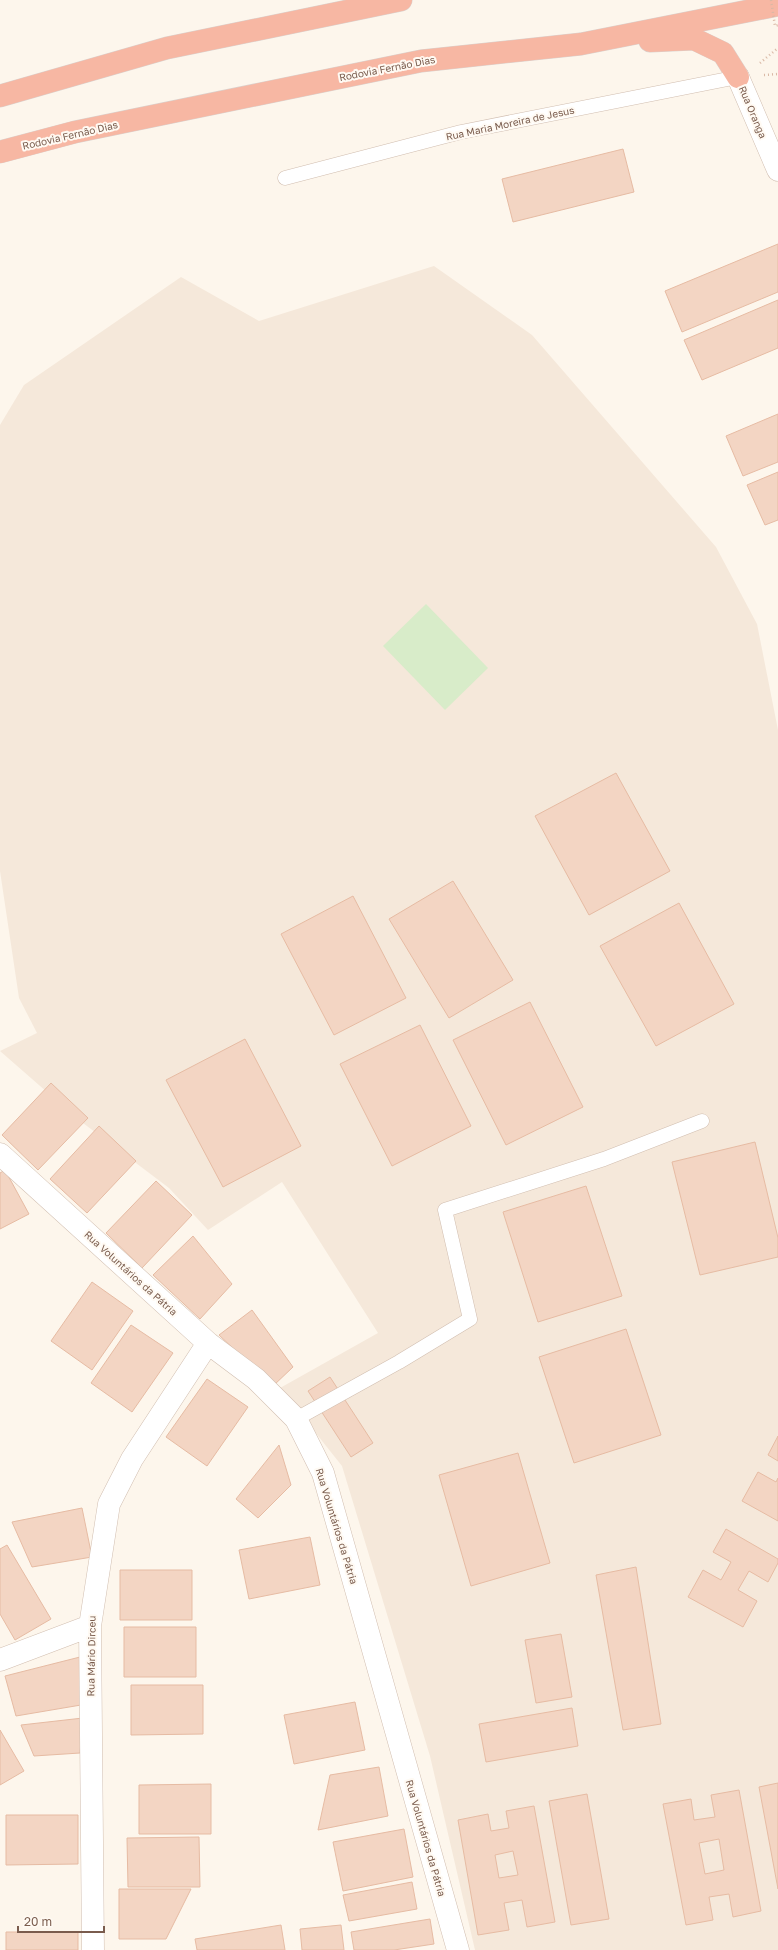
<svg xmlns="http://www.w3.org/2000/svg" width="778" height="1950" viewBox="0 0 778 1950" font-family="'Golos Text',sans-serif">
<rect width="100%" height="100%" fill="#fdf6ec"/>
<path fill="#f5e8da" d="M434 266 532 335 716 547 757 624 778 730V1950H475L430 1756 342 1466 280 1388 378 1333 282 1182 208 1230 169 1188 79 1120 0 1051 37 1033 19 998 0 871V425L24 385 181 277 259 321Z"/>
<path fill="#d8ecc9" d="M426 604 488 668 445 710 383 646Z"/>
<path fill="#f3d5c3" stroke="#e6bba3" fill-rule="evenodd" d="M623 149 634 192 513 222 502 179Z
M778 244V292L682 332 665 291Z
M778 300V348L702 380 684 340Z
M778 414V462L743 476 726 436Z
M778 472V520L765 525 747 485Z
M616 773 670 871 589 915 535 816Z
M453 881 513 980 449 1018 389 919Z
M353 896 406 998 334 1035 281 934Z
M679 903 734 1004 656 1046 600 946Z
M530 1002 583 1107 506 1145 453 1040Z
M420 1025 471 1126 392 1166 340 1064Z
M245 1039 301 1146 223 1187 166 1080Z
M51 1083 88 1118 38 1170 2 1135Z
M99 1126 136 1161 87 1213 50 1179Z
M755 1142 778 1238V1257L700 1275 672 1162Z
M5 1170 29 1214 0 1229V1173Z
M156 1181 192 1215 142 1268 106 1233Z
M586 1186 622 1296 538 1322 503 1212Z
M193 1236 232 1284 200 1319 153 1275Z
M92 1282 133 1311 92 1370 51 1341Z
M252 1310 293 1367 273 1386 219 1335Z
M131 1325 173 1353 132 1412 91 1383Z
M626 1329 661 1435 574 1463 539 1357Z
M330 1377 373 1443 351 1457 308 1391Z
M207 1379 248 1407 207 1466 166 1437Z
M778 1436V1461L768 1455Z
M279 1445 291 1485 258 1518 236 1499Z
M518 1453 550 1563 471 1586 439 1475Z
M758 1472 776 1482 778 1478V1521L742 1501Z
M82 1508 92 1557 32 1567 12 1522Z
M726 1529 778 1559V1563L768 1582 749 1571 738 1590 757 1601 743 1627 688 1597 703 1570 721 1580 731 1562 713 1552Z
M310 1537 320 1585 249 1599 239 1550Z
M7 1545 51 1619 15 1640 0 1614V1549Z
M636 1567 661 1724 623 1730 596 1575Z
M120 1570H192V1620H120Z
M124 1627H196V1677H124Z
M561 1634 572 1697 536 1703 525 1640Z
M80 1657 81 1705 16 1716 5 1676Z
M131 1685H203V1734L131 1735Z
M355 1702 365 1750 294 1764 284 1715Z
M572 1708 578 1746 486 1762 479 1724Z
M83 1718 80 1753 34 1756 21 1725Z
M0 1730 24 1771 0 1785Z
M379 1767 388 1816 318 1830 330 1775Z
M778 1783V1889L759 1787Z
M211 1784V1834H139V1785Z
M739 1790 761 1911 733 1917 729 1894 709 1897 713 1920 686 1925 663 1804 691 1799 694 1820 715 1817 711 1795ZM719 1839 724 1870 705 1874 699 1843Z
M587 1794 609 1919 571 1925 549 1801Z
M534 1806 555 1922 527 1927 522 1900 504 1903 509 1930 478 1935 458 1820 488 1814 491 1831 509 1828 506 1811ZM513 1851 518 1875 499 1878 495 1855Z
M6 1815H78V1864L6 1865Z
M404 1829 413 1877 343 1891 333 1842Z
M199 1837 200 1887H128L127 1838Z
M412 1882 417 1909 349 1921 343 1895Z
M119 1889H191L166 1939H119Z
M430 1919 434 1944 394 1950H354L351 1932Z
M281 1925 285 1950H197L195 1939Z
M341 1925 344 1950H302L300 1929Z
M6 1932H78V1950H6Z"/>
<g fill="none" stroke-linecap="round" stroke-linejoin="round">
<defs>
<path id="service" d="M285 178 461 132 738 77
M296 1419 399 1362 470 1319 445 1210 604 1159 702 1121"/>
<path id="minor" d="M738 77 778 170
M0 1154 208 1343 256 1379 296 1419 323 1473 458 1950
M0 1660 90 1626
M93 1950 90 1626 109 1504 132 1459 208 1343"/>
<path id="motorway" d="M650 41 694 39 723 53 738 77
M0 96 167 48 401 0
M0 152 75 132 421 61 581 44 778 5"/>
</defs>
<use href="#service" stroke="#d1beb0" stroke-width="15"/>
<use href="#minor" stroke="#d1beb0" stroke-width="23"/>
<use href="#motorway" stroke="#dad1cd" stroke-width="23"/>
<path stroke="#d9b8a5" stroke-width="2.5" stroke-dasharray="1 3" stroke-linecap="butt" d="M760 63 778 48
M764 75 778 74"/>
<use href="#service" stroke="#fff" stroke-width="14"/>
<use href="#minor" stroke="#fff" stroke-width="22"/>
<use href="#motorway" stroke="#f7b7a3" stroke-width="22"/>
<path stroke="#d9b8a5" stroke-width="2.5" stroke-dasharray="1 3" stroke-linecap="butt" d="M771 0 775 26 778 25"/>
</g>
<g text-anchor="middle" stroke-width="4" stroke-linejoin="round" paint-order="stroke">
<g font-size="10" fill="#7a5c4d" stroke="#fffaf3">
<text transform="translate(387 68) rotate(-11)" y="4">Rodovia Fernão Dias</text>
<text transform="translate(753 112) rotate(67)" y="4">Rua Oranga</text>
<text transform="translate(510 123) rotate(-12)" y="4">Rua Maria Moreira de Jesus</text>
<text transform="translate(70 135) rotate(-13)" y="4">Rodovia Fernão Dias</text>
<text transform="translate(131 1273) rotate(42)" y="4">Rua Voluntários da Pátria</text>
<text transform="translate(337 1526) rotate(73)" y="4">Rua Voluntários da Pátria</text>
<text transform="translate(91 1656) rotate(-89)" y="4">Rua Mário Dirceu</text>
<text transform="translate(426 1838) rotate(74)" y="4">Rua Voluntários da Pátria</text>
</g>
</g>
<path d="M18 1926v6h86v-6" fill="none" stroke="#7a5c4d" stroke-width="2"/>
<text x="24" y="1926" font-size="12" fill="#7a5c4d" stroke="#fffaf3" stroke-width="3" paint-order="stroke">20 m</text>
</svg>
